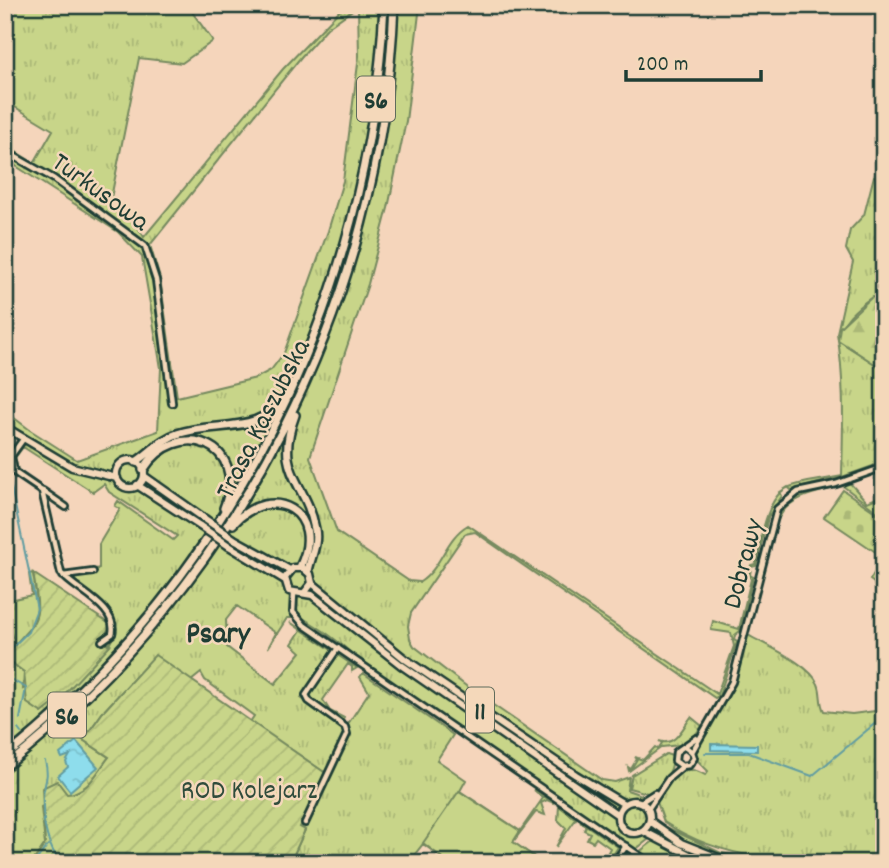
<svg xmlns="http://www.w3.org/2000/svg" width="889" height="868" viewBox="0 0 889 868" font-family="Dekko,sans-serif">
<defs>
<pattern id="grass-tufts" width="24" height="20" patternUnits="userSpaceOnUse" patternTransform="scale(1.75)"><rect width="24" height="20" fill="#c8d589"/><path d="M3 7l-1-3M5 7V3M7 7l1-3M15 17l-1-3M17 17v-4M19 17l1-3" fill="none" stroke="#abb877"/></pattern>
<pattern id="forest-firs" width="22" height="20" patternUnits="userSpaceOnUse" patternTransform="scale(1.75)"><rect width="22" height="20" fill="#c8d589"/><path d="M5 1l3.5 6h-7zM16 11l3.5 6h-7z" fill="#abb877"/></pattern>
<pattern id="cemetery-stones" width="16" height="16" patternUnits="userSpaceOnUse" patternTransform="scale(1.75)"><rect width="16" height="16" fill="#c8d589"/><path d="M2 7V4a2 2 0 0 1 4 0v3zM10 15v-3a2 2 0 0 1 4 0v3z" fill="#abb877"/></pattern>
<pattern id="garden-furrows" width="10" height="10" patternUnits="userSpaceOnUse" patternTransform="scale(1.75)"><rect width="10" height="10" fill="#c8d589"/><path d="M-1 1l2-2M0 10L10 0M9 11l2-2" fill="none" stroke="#abb877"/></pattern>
<pattern id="water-ripples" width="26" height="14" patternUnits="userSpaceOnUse" patternTransform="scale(1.75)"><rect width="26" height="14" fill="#8eddec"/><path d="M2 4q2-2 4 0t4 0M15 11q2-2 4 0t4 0" fill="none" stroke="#7abfcb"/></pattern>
</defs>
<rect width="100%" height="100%" fill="#f5d5bb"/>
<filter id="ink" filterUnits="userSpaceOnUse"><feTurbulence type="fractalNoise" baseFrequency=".0143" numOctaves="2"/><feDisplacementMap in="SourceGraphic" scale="14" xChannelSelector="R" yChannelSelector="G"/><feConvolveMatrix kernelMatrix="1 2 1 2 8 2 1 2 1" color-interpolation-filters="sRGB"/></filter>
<g filter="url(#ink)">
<path fill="url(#grass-tufts)" stroke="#74895e" stroke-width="2" fill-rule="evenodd" d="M5 5H187L213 41 182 63 139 58 109 208 134 221 144 237 283 69 339 11 346 5H420L406 121 388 208 368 284 310 457 337 532 409 581 420 582C441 569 445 538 468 525L717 694 734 646 731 633 711 630 713 621 739 629 751 579 748 575 751 565 755 564C760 544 766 497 787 488 803 481 825 480 842 476 843 427 845 381 837 333L853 262 846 249 850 230 864 215 874 176 884 181V304L872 297C856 308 841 321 838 340L884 370V462L842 477 791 490 788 487 780 492 782 496 768 517 756 566 751 567 750 575 753 577 740 631 735 635 734 640 737 642 719 696 715 698 475 532 465 534 411 613 408 626 410 639 414 646 470 689 602 780 615 782 629 777 627 790 647 797 615 798 340 610 404 661 617 805 616 808 403 663 339 612 335 616 400 668 614 816 623 833 632 837 647 836 649 839 635 850 353 656C346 646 317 626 304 619 300 617 292 618 287 618L268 648 276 633 237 606 226 620 227 647 275 684 301 652 292 644 301 630 290 622 333 651 301 698 345 729 327 774 250 722 254 716 205 680 201 673 191 681 155 656 103 712 83 740 110 758C104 763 105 767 101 772 87 792 61 797 41 807L45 844 32 863H5V658L24 672 23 689 109 645 100 642 110 643C126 615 88 595 69 580L94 573 93 570 99 568V544L120 509 115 506 118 501 173 540 177 536 109 492 104 484 93 492 23 447 15 458 18 471 24 476C15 474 12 463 15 454L25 443 56 462 59 458 5 424V411L30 430 77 460 158 431 161 368 142 257 118 232 5 159V145L34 163 53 130 5 101ZM358 6 359 56 343 181 328 231 284 353 271 370 256 378 177 397 160 279 150 245 301 57 327 28Z
M849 482 867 502 884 495V517L843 486C776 501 779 507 764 571 762 561 767 549 770 538 782 488 807 495 849 482Z
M884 557V593L878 602 874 583 870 580Z
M33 573C41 619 39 624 5 656V640L12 637 5 601 32 595 29 574Z
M762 576 748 635C767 646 810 664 818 684 822 693 819 702 824 711L852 714 884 710V863C807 862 730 866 664 822L656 799C670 781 681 760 705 775L708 771 697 760 695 749 733 683Z
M336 654 357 668 352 671V667L348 664 323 700 330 711 344 718 342 721 309 698 307 694Z
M363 673 453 735 437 760 466 780 460 791 520 831 543 798 534 790 554 803 547 800 541 803 545 815 536 812 513 842 543 863H449L423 844 408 863H290L305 830 300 827 302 824 306 825 348 737 346 727 369 692 360 677Z
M691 717 702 726 688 744 662 747 629 771 628 767 631 769 637 759 635 757 643 760 655 747 658 749 662 743 659 741C675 747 682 729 691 717Z
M666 754 672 756C675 772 661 784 651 794L629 788 632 775Z
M622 817a12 12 0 1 1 24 0a12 12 0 1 1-24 0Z
M559 806 576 819 556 847 566 828 558 820Z
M580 821 618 847 613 855 608 852 610 848 596 838 593 842 587 839 590 833 584 830 586 826Z
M664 826 721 853 773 863C731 863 698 851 662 829Z
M655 840 698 863H654L639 852Z"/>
<path fill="url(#forest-firs)" stroke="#74895e" stroke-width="2" d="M872 297 884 304V370L838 340 840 327Z"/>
<path fill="url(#cemetery-stones)" stroke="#74895e" stroke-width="2" d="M843 490 884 518 883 557 824 517Z"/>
<path fill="#c8d589" stroke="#74895e" stroke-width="2" d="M459 791 520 831 513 842 543 863H449L423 843Z"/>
<path fill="url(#garden-furrows)" stroke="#74895e" stroke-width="2" d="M33 573 111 625 100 642 110 645 61 698 42 713 27 703 24 672 5 658C34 616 44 632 33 573Z
M155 655 327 774 300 827 305 830 290 863H32L45 844 42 788 57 781 67 794C88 794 98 770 109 757L83 740 103 712Z"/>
<path fill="url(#water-ripples)" stroke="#629da2" stroke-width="2" d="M76 741 98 767 70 791 58 776 68 767 66 762 70 755 62 758 60 754Z
M711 744 757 745V751L711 750Z"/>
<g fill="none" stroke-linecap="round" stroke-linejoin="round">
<path stroke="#629da2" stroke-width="2" d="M5 479 10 482 37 609 28 632 5 654
M5 676 26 688 20 719
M18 729 21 733
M705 753H749L812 776 884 716
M45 761C50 780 43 783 43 799 42 823 47 844 60 863
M34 863 48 845"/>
<defs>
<path id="minor" d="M5 151 54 179 145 246 156 280 172 403
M24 438 11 456 14 472 42 491 61 573C74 590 119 607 112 634L102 641
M43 491 66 507
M63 576 93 572
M294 594 293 612 304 625 650 863
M5 612 7 624
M686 747 692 752 694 758 689 765 682 766 675 761 676 752 696 738
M692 752 732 682 777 509 798 492 836 484 884 467
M641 802 655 793
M648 809 669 778 682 767
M305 823 347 734 345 727 309 701 306 695 338 648
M614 863 626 846"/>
<path id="major" d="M5 427 72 467 117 478
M116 474a14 14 0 1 1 28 0a14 14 0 1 1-28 0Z
M144 476 205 519
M137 485 200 526
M234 539 290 570
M229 546 285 580
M312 583 405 659 576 775 624 804
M305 592 312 583 310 574 303 568H293L285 578 289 591 312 595 401 665 618 815
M618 817a16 16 0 1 1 32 0a16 16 0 1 1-32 0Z
M650 821 681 843 731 863
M643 831 705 863"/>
<path id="highway" d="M295 415C273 474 306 480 315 529 318 544 311 556 308 571
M136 462C150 453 161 439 177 434 216 420 260 437 286 395
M143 470C178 415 250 444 224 508
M233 524C273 481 327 513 300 567
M5 757C235 573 370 298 384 5
M5 767C240 583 382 303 394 5"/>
</defs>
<use href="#minor" stroke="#1f3d34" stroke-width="10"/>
<use href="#major" stroke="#1f3d34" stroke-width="11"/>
<use href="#highway" stroke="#1f3d34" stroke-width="12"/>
<use href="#minor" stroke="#f4d8ba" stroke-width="4.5"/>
<use href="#major" stroke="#f4d8ba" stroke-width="6"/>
<use href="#highway" stroke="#f4d8ba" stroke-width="7"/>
<defs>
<path id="major-bridge" d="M205 519 234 539
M200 526 229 546"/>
</defs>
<use href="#major-bridge" stroke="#1f3d34" stroke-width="11" stroke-linecap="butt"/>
<use href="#major-bridge" stroke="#f4d8ba" stroke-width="6"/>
</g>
</g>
<g text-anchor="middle" stroke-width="5" stroke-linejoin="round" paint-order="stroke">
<g fill="#f4d8ba" stroke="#5f6c5c" stroke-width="2">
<rect x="357" y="76.5" width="38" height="45" rx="5"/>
<rect x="466" y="687.5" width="28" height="45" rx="5"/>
<rect x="48" y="692.5" width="38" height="45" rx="5"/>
</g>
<g font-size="26" font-weight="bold" fill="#1f3d34">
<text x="376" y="108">S6</text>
<text x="480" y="719">11</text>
<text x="67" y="724">S6</text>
</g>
<g font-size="28" fill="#1f3d34" stroke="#f4d8ba">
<text transform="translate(102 190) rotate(36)" y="10">Turkusowa</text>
<text transform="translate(261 418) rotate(-63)" y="10">Trasa Kaszubska</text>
<text transform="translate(741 563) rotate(-75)" y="10">Dobrawy</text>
</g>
<g font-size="28" fill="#304c3c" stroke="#f4d8ba">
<text x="249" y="798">ROD Kolejarz</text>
</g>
<g font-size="30" font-weight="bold" fill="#1f3d34" stroke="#f4d8ba">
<text x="218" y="642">Psary</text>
</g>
</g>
<rect width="889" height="868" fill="none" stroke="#f4d8ba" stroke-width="28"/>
<rect x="14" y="14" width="861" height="840" fill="none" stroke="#1f3d34" stroke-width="2.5" filter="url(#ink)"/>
<path d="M626 70v10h135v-10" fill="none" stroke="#1f3d34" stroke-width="3.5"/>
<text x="637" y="70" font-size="21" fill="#1f3d34" stroke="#f4d8ba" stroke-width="5" paint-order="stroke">200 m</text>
</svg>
